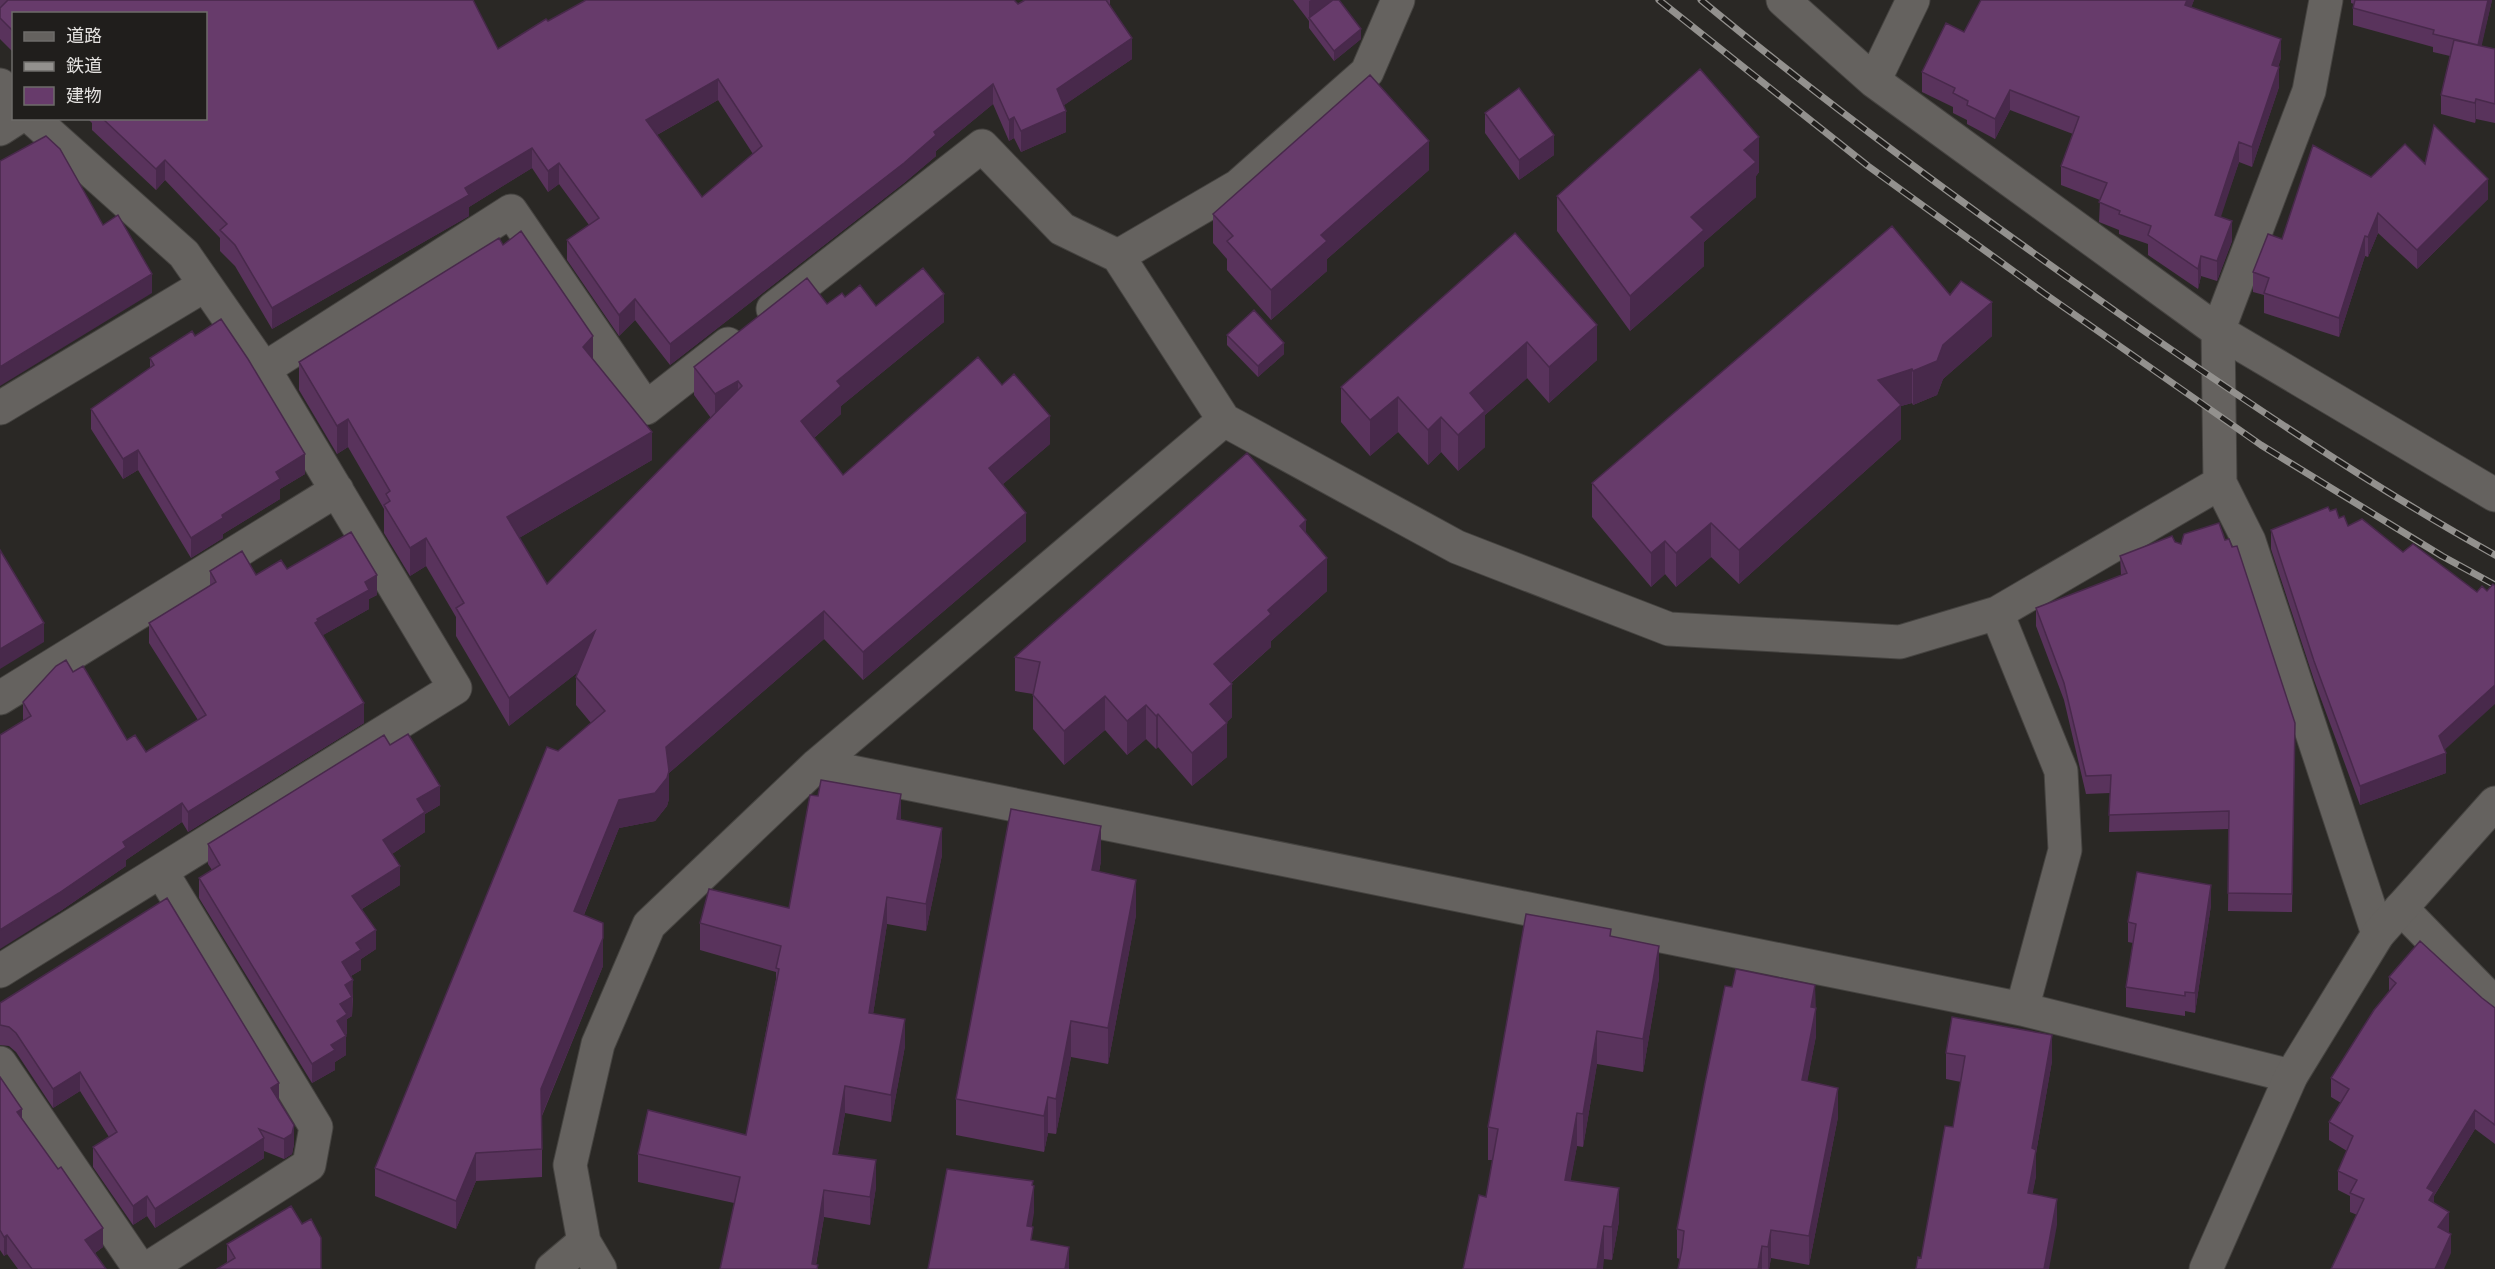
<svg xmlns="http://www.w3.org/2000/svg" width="2495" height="1269" viewBox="0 0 2495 1269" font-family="Roboto,'Noto Sans JP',sans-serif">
<rect width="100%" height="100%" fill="#2a2825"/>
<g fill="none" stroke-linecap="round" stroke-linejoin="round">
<defs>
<path id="minor" d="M1783 0 1874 81 2218 331 2495 495
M2326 0 2309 91 2218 331 2220 483 2249 541 2378 934
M1874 81 1913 0
M0 85 14 100
M0 129 17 118
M1118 256 1238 186 1367 72 1398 0
M773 309 982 146 1062 229 1118 256 1224 420
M264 369 511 211 646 408 728 344
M0 408 205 285
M1997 613 2061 771 2065 850 2022 1009
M0 698 337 490
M817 765 1224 420 1457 547 1669 629 1900 642 1997 613 2220 483
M2401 908 2495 1004
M0 971 455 688 264 369 184 254 32 118
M0 1063 140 1269
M147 1269 309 1165 316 1127 161 871
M552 1269 584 1242
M600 1269 584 1242 570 1165 598 1044 649 925 817 765 2022 1009 2291 1076"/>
<path id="tertiary" d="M2206 1269 2291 1076 2378 934 2495 803"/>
</defs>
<use href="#minor" stroke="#454340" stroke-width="35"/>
<use href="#tertiary" stroke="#454340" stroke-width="35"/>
<use href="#minor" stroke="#65625f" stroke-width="33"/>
<use href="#tertiary" stroke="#65625f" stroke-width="33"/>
<defs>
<path id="rail" d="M1659 0 1868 166 2045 294 2261 445 2442 556 2495 585
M1701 0C1835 111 1976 213 2118 313 2241 398 2364 482 2495 555"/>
</defs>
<use href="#rail" stroke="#93918e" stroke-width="7"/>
<use href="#rail" stroke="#201e1c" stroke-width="4.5" stroke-dasharray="14" stroke-linecap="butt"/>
</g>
<path fill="#59335c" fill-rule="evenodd" d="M0 0H473L498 49 548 21 1018 4 1110 0V5L1132 59 1064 105 1066 132 1021 152 1014 138 1009 141 993 104 936 151V156L904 183 670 365 635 320 619 336 567 260V240L589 225 559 184 548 192 532 168 469 207V216L272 329 235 266 220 251V238L165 180 156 190 92 130V123L87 118H206L14 14V53L0 39ZM718 100 753 154 702 197 657 135Z
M1293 0H1339L1361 39 1334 61 1309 28V21Z
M1981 0H2194L2191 7 2281 58 2278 67 2279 87 2252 167 2239 162 2220 217 2232 241 2217 281 2201 276 2198 289 2148 255V244L2119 234V230L2099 222 2100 200 2061 185V166L2073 134 2010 110 1995 139 1967 124V120L1953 113V107L1922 92V72L1964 32Z
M2351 0H2492L2481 46 2495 49V123L2476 119 2475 123 2441 114V95L2450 56 2433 52V47L2353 25V8L2354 4 2351 3Z
M1485 113 1554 155 1519 180 1485 133Z
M2425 164 2488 199 2417 269 2378 233 2368 257 2365 256 2339 337 2264 313V295L2253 292V272L2282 239 2371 177Z
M1429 170 1327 259V271L1271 320 1227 270V259L1213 243V214Z
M1759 172 1756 176V197L1704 242V266L1630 331 1557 231V196Z
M1515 233 1597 360 1549 403 1527 378 1485 415V447L1458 471 1441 452 1428 465 1398 432 1370 456 1341 422V387Z
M503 245 593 359 652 460 519 538 547 584 711 418 694 395V367L827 304 845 297 876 306 944 322 841 406V414L814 438 843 475 1050 444 1003 484 1026 541 863 680 824 639 669 773V799L667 806 655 821 619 828 584 915 603 966 542 1116V1177L476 1181 456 1229 375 1196V1168L558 751 591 723 576 705V677L578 672 509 726 456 636V617L426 566 410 576 384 533V509L348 447 337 454 299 390V362Z
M1950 295 1992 336 1943 379 1937 395 1913 405 1912 403 1901 406V439L1739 584 1711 557 1676 587 1665 574 1651 587 1592 517V483Z
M1227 335 1284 354 1258 377 1227 345Z
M150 358 305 474 280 489V499L223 534V538L191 558 138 470 123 479 91 429V409L150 368Z
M2330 511 2339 518 2444 750 2446 773 2360 805 2314 680 2271 549V530Z
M1306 534 1327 591 1271 641V647L1231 683 1232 717 1226 723 1227 757 1192 786 1158 747 1156 749 1146 739 1127 755 1105 730 1064 765 1033 729V694L1015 691V657Z
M2175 542 2295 723 2292 912 2228 911 2229 829 2109 832 2110 793 2086 794 2064 700 2036 626V608L2121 575 2120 556Z
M287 569 377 595 369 599V609L323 635 364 723 188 832 182 822 126 860V866L59 912 23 721V702L73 672 127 740 146 752 198 720 149 643V623L210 586V571L256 575Z
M390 745 440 805 425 814V832L392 854 400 885 362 909 376 949 361 959V970L351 976 353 999 352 1016 347 1019V1034L345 1035 346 1055 335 1062V1070L312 1083 199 898V878L212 870 208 864V844Z
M901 820 942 855 926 931 887 924 873 1014 905 1046 891 1122 845 1113 838 1154 876 1187 870 1225 824 1217 816 1265 818 1269 734 1203 638 1182V1154L746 1135 776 979V972L700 950V923L789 908Z
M1101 861 1099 872 1136 915 1108 1064 1071 1057 1056 1134 1048 1133 1044 1152 956 1135V1099Z
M2211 905 2195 1013 2185 1011V1016L2126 1007V987L2133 943 2128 942V922Z
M1611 937 1659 978 1643 1072 1597 1064 1583 1147 1577 1146 1570 1181 1619 1221 1612 1260 1604 1259 1492 1160H1488V1127Z
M2389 977 2482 998 2495 1008V1144L2475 1129 2434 1196V1203L2449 1231 2448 1232 2451 1253 2350 1212V1196L2338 1190V1171L2347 1151 2329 1140V1122L2341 1103 2331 1097V1078L2389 992Z
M1815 985 1816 1036 1807 1081 1838 1117 1809 1265 1771 1258 1769 1269H1678L1680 1259 1677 1258V1229L1732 987Z
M0 1003 279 1101 294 1144 292 1154 284 1159 264 1151V1158L155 1228 147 1216 133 1225 93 1167V1147L109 1137 80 1091 53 1108 16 1052 9 1046 0 1045Z
M1946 1053 2052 1061 2036 1153V1176L2032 1194 2057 1225 1953 1127 1961 1082 1946 1079Z
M0 1077 22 1118 103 1247 95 1253 106 1269H18L7 1254 4 1256 0 1250Z
M302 1224 227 1263V1244Z"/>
<path fill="#48294b" d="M1311 0H1338L1309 18V1Z
M2187 0H2194L2185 25V5Z
M2488 0H2492L2478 62V45Z
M1361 29V39L1334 61V51Z
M1132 38V59L1057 110V89Z
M2281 39V58L2272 85V65Z
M2279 67V87L2252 167V147Z
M718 79V100L646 141V120Z
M993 84V104L936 151V156L904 183 670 365V344L934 132Z
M2010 90V110L1995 139V119Z
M2476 99V119L2475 123V103Z
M1066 111V132L1021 152V131Z
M1014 117V138L1009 141V120Z
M1554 135V155L1519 180V160Z
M1759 137V172L1756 176V197L1704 242V266L1630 331V296L1744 150Z
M1429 141V170L1327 259V271L1271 320V290L1321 235Z
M2239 142V162L2215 235V215Z
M532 148V168L469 207V216L272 329V308L465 188Z
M165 160V180L156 190V169Z
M559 163V184L548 192V171Z
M2488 179V199L2417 269V250Z
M2378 213V233L2368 257V237Z
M2232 221V241L2217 281V261Z
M2365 236V256L2339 337V318Z
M2201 256V276L2198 289V269Z
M152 274V293L0 386V367Z
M944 294V322L841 406V414L801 449V421L837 381Z
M635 299V320L619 336V315Z
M1992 302V336L1943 379 1937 395 1913 405V371Z
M1597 325V360L1549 403V367Z
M593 336V364L583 347Z
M1527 342V378L1485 415V447L1458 471V435L1470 393Z
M1284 343V354L1258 377V366Z
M1912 369V403L1901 406V439L1739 584V550L1878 380Z
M738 381V409L715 422V394Z
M1398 397V432L1370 456V420Z
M1050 416V444L989 496V468Z
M1441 417V452L1428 465V430Z
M348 419V447L337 454V426Z
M652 432V460L507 545V517Z
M138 450V470L123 479V459Z
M305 454V474L280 489V499L223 534V538L191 558V538L222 515 276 472Z
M1026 513V541L863 680V652Z
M1306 520V554L1300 526Z
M1711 523V557L1676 587V553Z
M426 538V566L410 576V548Z
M1665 541V574L1651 587V553Z
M1327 558V591L1271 641V647L1214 697V664L1268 610Z
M377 575V595L369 599V609L318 638 315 623 317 619 365 582Z
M824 611V639L669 773V799L667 806 655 821 619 828 574 939V911L619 800 666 747Z
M44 623V642L0 669V649Z
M595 631V659L509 726V698Z
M1232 684V717L1210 737V704Z
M2495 685V704L2439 755V736Z
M1105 696V730L1064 765V731Z
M364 703V723L188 832V812Z
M1146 705V739L1127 755V721Z
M1158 714V747L1156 749V716Z
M1227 723V757L1192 786V753Z
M2446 753V773L2360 805V786Z
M440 786V805L425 814V832L383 860V840L417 799Z
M901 794V821L897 819Z
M182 803V822L126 860V866L59 912 0 949V930L123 842Z
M1101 826V861L1092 906V870Z
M942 828V855L926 931V904Z
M400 866V885L352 915V896Z
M1136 880V915L1108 1064V1028Z
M2211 885V905L2195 1013V993Z
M887 897V924L869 1040V1013Z
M376 930V949L361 959V970L342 981V962L356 943Z
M603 938V966L541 1117V1089Z
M1659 946V978L1643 1072V1039Z
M353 980 352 1016 347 1019V1034L337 1041V1021L345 985Z
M1815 985 1816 1036 1802 1109V1080L1811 1007Z
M905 1019V1046L891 1122V1095Z
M1071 1021V1057L1056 1134V1099Z
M1597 1031V1064L1583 1147V1114Z
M2052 1035V1061L2036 1153V1176L2028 1219V1193L2032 1148Z
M346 1036V1055L335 1062V1070L312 1083V1064L331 1045Z
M80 1072V1091L53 1108V1089Z
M279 1083V1102L271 1088Z
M845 1086V1113L833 1181V1154Z
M1838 1088V1117L1809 1265V1236Z
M1048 1097V1133L1044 1152V1116Z
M22 1109V1128L17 1112Z
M2475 1110V1129L2434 1196V1210L2429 1219 2427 1188Z
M1577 1113V1146L1565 1212V1180Z
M294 1125V1144L292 1154 284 1159V1139Z
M264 1138V1158L155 1228V1209Z
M476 1153V1181L456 1229V1201Z
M876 1160V1187L870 1225V1197Z
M1033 1181V1192L1034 1186V1213L1027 1254V1226Z
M1619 1188V1221L1612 1260V1227Z
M824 1190V1217L815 1269 812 1264Z
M147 1196V1216L133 1225V1206Z
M2057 1199V1225L2049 1269H2044Z
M2449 1212V1231L2438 1246V1227Z
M1604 1226V1259L1603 1269H1597Z
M103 1228V1247L85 1260V1240Z
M1771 1230V1258L1769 1269H1768V1247Z
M2451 1234V1253L2444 1269H2435Z
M7 1235V1254L4 1256V1237Z
M1762 1246V1269H1758Z
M1069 1247V1269H1065Z"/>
<path fill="#673b6b" stroke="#48294b" stroke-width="1.5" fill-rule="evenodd" d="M8 0H473L498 49 546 19 548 21 586 0H1014L1018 4 1025 0H1106L1132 38 1057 89 1066 111 1021 131 1014 117 1009 120 993 84 934 132 936 135 904 163 670 344 635 299 619 315 567 240 599 218 559 163 548 171 532 148 465 188 469 195 272 308 235 245 220 230 227 224 165 160 156 169 102 118H206V14H14V32L0 18V8ZM718 79 762 146 702 197 646 120Z
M1333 0H1339L1361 29 1334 51 1309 18Z
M1981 0H2187L2185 5 2281 39 2272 65 2279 67 2252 147 2239 142 2215 215 2232 221 2217 261 2201 256 2198 269 2148 235 2151 226 2119 214 2120 211 2099 202 2107 183 2061 166 2079 117 2010 90 1995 119 1967 105 1968 101 1953 93 1955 88 1922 72 1946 23 1964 32Z
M2355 0H2488L2478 45 2433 34 2434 30 2353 8Z
M2454 40 2495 49V104L2476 99 2475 103 2441 95Z
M1700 69 1759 137 1744 150 1756 162 1691 217 1704 230 1630 296 1557 196Z
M1370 75 1429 141 1321 235 1327 241 1271 290 1227 241 1233 236 1213 214Z
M1519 88 1554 135 1519 160 1485 113Z
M2434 125 2488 179 2417 250 2378 213 2368 237 2365 236 2339 318 2264 293 2269 278 2253 272 2268 234 2282 239 2313 145 2371 177 2405 144 2425 164Z
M46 136 60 149 103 225 118 215 152 274 0 367V161Z
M1892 226 1950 295 1961 281 1992 302 1943 345 1937 361 1913 371 1912 369 1878 380 1901 405 1739 550 1711 523 1676 553 1665 541 1651 553 1592 483Z
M521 231 593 336 583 347 652 432 507 517 547 584 742 386 738 381 715 394 694 367 807 278 827 304 842 293 845 297 860 285 876 306 923 268 944 294 837 381 841 386 801 421 843 475 978 357 1002 385 1014 374 1050 416 989 468 1026 513 863 652 824 611 666 747 669 771 667 778 655 793 619 800 574 911 603 923V938L541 1089 542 1149 476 1153 456 1201 375 1168 547 747 558 751 605 711 576 677 595 631 509 698 456 608 464 603 426 538 410 548 384 505 390 501 386 494 390 491 348 419 337 426 299 362 499 238 503 245Z
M1515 233 1597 325 1549 367 1527 342 1470 393 1485 411 1458 435 1441 417 1428 430 1398 397 1370 420 1341 387Z
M1254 310 1284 343 1258 366 1227 335Z
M221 319 248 359 305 454 276 472 280 479 222 515 223 518 191 538 138 450 123 459 91 409 154 365 150 358 192 331 195 336Z
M1247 453 1306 520 1300 526 1327 558 1268 610 1271 614 1214 664 1232 684 1210 704 1227 723 1192 753 1158 714 1156 716 1146 705 1127 721 1105 696 1064 731 1033 695 1040 662 1015 657Z
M2328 507 2330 511 2336 509 2339 518 2344 516 2348 526 2362 519 2403 552 2413 544 2477 592 2482 586 2487 591 2493 584 2495 586V685L2439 736 2446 753 2360 786 2314 661 2271 530Z
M2219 523 2225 540 2229 539 2232 547 2237 546 2295 723 2292 894 2228 893 2229 811 2109 815 2111 775 2086 776 2064 683 2036 608 2127 573 2120 556 2172 536 2175 542 2181 544 2184 534Z
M351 532 377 575 365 582 369 590 317 619 318 621 315 623 364 703 188 812 182 803 123 842 126 847 59 893 0 930V735L31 716 23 702 56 666 66 660 73 672 83 666 127 740 135 735 146 752 206 715 149 623 216 582 210 571 242 551 256 575 281 560 287 569Z
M0 550 44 623 0 649Z
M408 734 440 786 417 799 425 812 383 840 400 866 352 896 376 930 356 943 361 950 342 962 353 980 345 985 352 997 340 1004 347 1014 337 1021 346 1036 331 1045 335 1050 312 1064 199 878 220 865 208 844 384 735 390 745Z
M821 780 901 794 897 819 942 828 926 904 887 897 869 1013 905 1019 891 1095 845 1086 833 1154 876 1160 870 1197 824 1190 812 1264 818 1265 817 1269H720L740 1177 638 1154 648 1110 746 1135 779 969 776 968 781 946 700 923 709 889 789 908 810 795 818 796Z
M1011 809 1101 826 1092 870 1136 880 1108 1028 1071 1021 1056 1099 1048 1097 1044 1116 956 1099Z
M2137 872 2211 885 2195 993 2185 992V996L2126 987 2136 924 2128 922Z
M167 898 279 1083 271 1088 294 1125 292 1134 284 1139 259 1129 264 1138 155 1209 147 1196 133 1206 93 1147 117 1132 80 1072 53 1089 16 1033 9 1027 0 1025V1003Z
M1526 914 1611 929 1610 936 1659 946 1643 1039 1597 1031 1583 1114 1577 1113 1565 1180 1619 1188 1612 1227 1604 1226 1597 1269H1463L1479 1195 1486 1197 1498 1129 1488 1127Z
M2420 941 2482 998 2495 1008V1125L2475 1110 2427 1188 2434 1192 2429 1200 2449 1212 2438 1227 2451 1234 2435 1269H2331L2364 1199 2350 1193 2357 1180 2338 1171 2353 1136 2329 1122 2349 1089 2331 1078 2374 1010 2396 983 2389 977Z
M1736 969 1815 985 1811 1007 1816 1008 1802 1080 1838 1088 1809 1236 1771 1230 1768 1247 1762 1246 1758 1269H1678L1682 1249 1684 1231 1677 1229 1705 1083 1725 986 1732 987Z
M1952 1017 2052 1035 2032 1148 2036 1150 2028 1193 2057 1199 2044 1269H1916L1918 1257 1921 1258 1945 1126 1953 1127 1965 1056 1946 1053Z
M0 1077 22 1109 17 1112 58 1169 61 1167 103 1228 85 1240 106 1269H32L7 1235 4 1237 0 1230Z
M947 1169 1033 1181 1032 1185 1034 1186 1027 1226 1033 1227 1031 1240 1069 1247 1065 1269H928Z
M291 1206 302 1224 311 1219 321 1238V1269H217L235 1258 227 1244Z"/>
<rect x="12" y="12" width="195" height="108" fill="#201e1c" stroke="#6e6c6a" stroke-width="1.5"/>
<rect x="24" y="32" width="30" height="9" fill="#65625f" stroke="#6e6c6a" stroke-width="1.5"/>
<text x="66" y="42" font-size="18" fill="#e4e2e0">道路</text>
<rect x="24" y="62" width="30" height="9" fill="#93918e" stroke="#6e6c6a" stroke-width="1.5"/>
<text x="66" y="72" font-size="18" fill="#e4e2e0">鉄道</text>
<rect x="24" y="87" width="30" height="18" fill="#673b6b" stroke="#6e6c6a" stroke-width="1.5"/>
<text x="66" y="102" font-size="18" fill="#e4e2e0">建物</text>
</svg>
